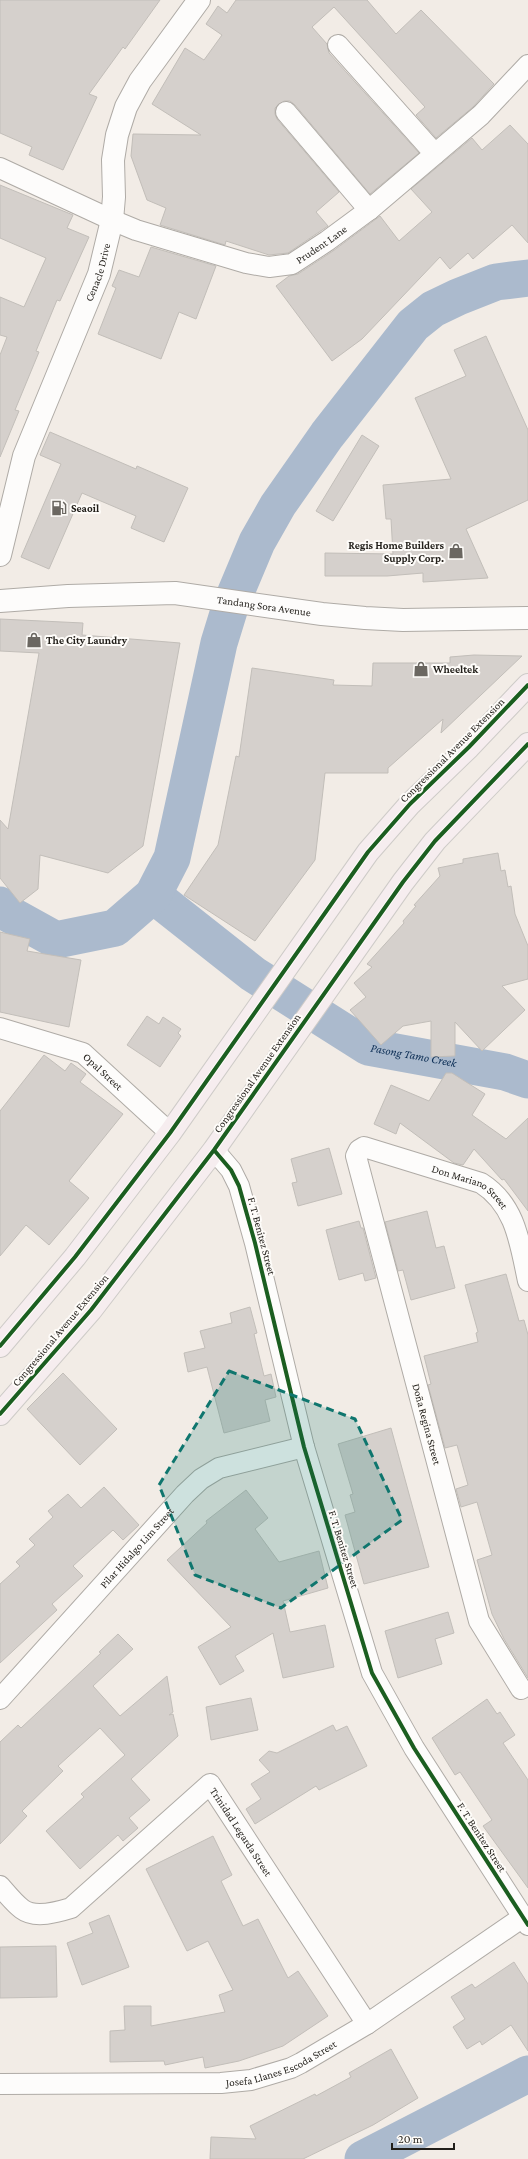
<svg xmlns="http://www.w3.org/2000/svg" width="528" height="2159" viewBox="0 0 528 2159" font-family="'Crimson Pro',serif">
<rect width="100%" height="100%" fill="#f2ece6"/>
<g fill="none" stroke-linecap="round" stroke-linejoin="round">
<g stroke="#abbacd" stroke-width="37">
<path id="s1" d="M153 895 253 974 368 1047 505 1072 528 1080"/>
<path d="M0 905 9 914 56 940 115 928 153 895 172 858 219 643 231 604 257 542 278 505 327 435 413 325 433 309 458 297 496 282 528 278"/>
<path d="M363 2159 528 2074"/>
</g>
</g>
<path fill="#d5d0cc" stroke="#c2beb9" d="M0 0H160L125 49 123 47 89 94 97 97 63 170 29 155 32 147 0 133Z
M236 0H367L396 34 421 10 494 84 473 107 436 138 416 115 425 107 334 7 312 27 327 44 329 53 419 153 370 194 295 105 290 101H284L275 108V114L277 119 339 192 316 212 328 226 288 253 269 255 226 241 225 245 160 225 166 208 147 200 131 156 133 134 201 135 152 104 185 48 204 60 222 35 206 24 218 6 227 13Z
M510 125 528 144V243L512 225 473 259 468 253 450 269 440 257 362 339 332 361 276 286 289 276 298 274 333 251 380 216 399 241 432 212 411 189 472 138 482 150Z
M0 185 73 215 67 228 89 237 60 301 57 300 36 351 39 352 15 410 19 411 0 457V355L7 337 0 335V297L24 307 46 258 0 238Z
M151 247 216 266 196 319 179 312 161 359 98 334 116 288 112 286 119 270 139 277Z
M486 336 528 430V500L466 529 488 578 423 582V573L387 576H325V553L393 554 391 519H386L383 485 451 479 415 398 466 376 454 350Z
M50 432 136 469 137 466 188 488 164 542 131 528 136 516 82 493 49 569 21 557 61 464 40 455Z
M362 435 379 446 333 521 316 511Z
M0 619 83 623 82 635 180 643 143 846 108 873 40 855 38 889 20 903 0 878V820L8 829 39 653 0 651Z
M474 655 522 656 441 733 443 719 388 768V773H325L315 860 255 941 184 895 218 845 236 756 239 757 252 668 334 680 333 685 372 686 373 663H450V657Z
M498 853 501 871 505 870 508 887 511 886 515 914 528 946V979L502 986 525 1010 482 1051 455 1022V1056L431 1057V1021L403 1026 381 1045 350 1010 366 997 354 983 372 967 367 964 404 923 403 921 416 906 414 905 440 876 438 868 463 863V859Z
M0 932 30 939 27 951 81 960 69 1027 0 1012Z
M147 1016 159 1024 163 1017 181 1029 178 1033 181 1036 160 1067 127 1045Z
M44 1055 65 1071 71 1063 86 1074 80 1082 123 1114 69 1181 89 1198 49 1245 26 1225 0 1256V1111Z
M446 1073H452L485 1094 472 1115 506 1139 528 1118V1211L504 1179 502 1180 474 1149 463 1165 454 1163 400 1123 396 1134 374 1124 391 1085 429 1101Z
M329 1148 342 1194 298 1206 292 1183 297 1182 291 1159Z
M427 1211 436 1248 444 1246 455 1288 411 1300 403 1270 398 1271 385 1222Z
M359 1221 361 1228H363L376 1278 365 1281 363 1273 339 1280 326 1230Z
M506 1274 519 1321 524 1320 528 1335V1678L504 1639 492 1614 477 1560 492 1555 477 1502 461 1507 456 1489 468 1485 457 1445 445 1448 428 1385 431 1384 424 1356 478 1342 476 1333 478 1332 465 1285Z
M250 1307 257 1333 254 1334 264 1376 271 1374 276 1397 265 1400 270 1421 224 1433 207 1367 188 1372 184 1353 205 1348 200 1331 232 1323 230 1313Z
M63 1373 117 1429 80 1465 27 1409Z
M391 1428 429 1567 364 1584 345 1515 355 1512 350 1495 353 1494 338 1444Z
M104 1487 139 1525 123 1540 113 1530 73 1566 83 1576 52 1604 57 1610 0 1663V1584L20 1566 16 1562 35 1545 29 1539 53 1517 48 1511 68 1494 81 1508Z
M246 1490 268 1518 255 1529 279 1562 319 1551 328 1588 283 1601 290 1632 325 1625 334 1667 283 1678 273 1633 235 1656 244 1671 220 1685 198 1647 231 1627 167 1560 207 1523 206 1521Z
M448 1612 454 1633 435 1639 442 1664 398 1678 385 1631Z
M118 1634 133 1649 93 1686 120 1716 167 1676 173 1712 169 1715 173 1714 178 1736 131 1779 150 1800 129 1818 138 1828 123 1841 118 1835 80 1869 46 1831 84 1797 81 1794 125 1755 100 1728 58 1766 63 1771 22 1811 27 1816 0 1844V1742L18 1725 21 1728 101 1653 99 1652Z
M251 1698 258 1730 211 1740 206 1707Z
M487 1699 497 1714 500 1712 515 1735 503 1743 528 1780V1888L483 1826 492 1820 460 1772 455 1775 432 1738Z
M333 1725 336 1731 347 1726 367 1766 319 1790 316 1786 255 1824 246 1809 261 1799 251 1784 270 1772 259 1760 269 1751 277 1753Z
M213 1836 232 1875 221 1881 243 1926 258 1919 288 1978 298 1971 328 2016 283 2046 239 2061 205 2068 203 2057 165 2065 164 2061 110 2062V2031L125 2030 124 2006H151V2026L225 2012 219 1995 233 1990 208 1941 187 1951 146 1869Z
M109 1915 129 1967 82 1985 67 1943 93 1933 89 1923Z
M56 1946 57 1997 0 1998V1947Z
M514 1962 528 1984V2051L511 2025 482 2045 480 2041 467 2049 453 2027 465 2019 451 1997 472 1984 475 1988Z
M391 2049 418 2098 373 2125 303 2159H210L211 2137 256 2139 250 2126 315 2094 316 2096 351 2077 349 2073Z"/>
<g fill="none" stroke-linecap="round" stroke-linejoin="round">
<defs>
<g id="street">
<path d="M338 45 435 154"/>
<path d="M286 112 369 210"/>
<path id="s2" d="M0 168 112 220 136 230 246 263 269 267 292 264 327 241 369 210 481 115 528 65"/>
<path id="s3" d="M0 1028 83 1053 170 1133"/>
<path d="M214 1150 231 1170 239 1186 255 1243 304 1447 372 1673 414 1748 528 1925"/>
<path id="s4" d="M521 1689 479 1621 356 1156 359 1150 364 1147 481 1183C516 1205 520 1244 528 1281"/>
<path id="s5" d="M0 1699 185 1494 201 1479 219 1468 304 1447"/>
<path id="s6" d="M0 1886C7 1894 14 1903 22 1909 35 1919 58 1912 71 1908L210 1784 367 2024"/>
<path id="s7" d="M0 2084 221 2083 251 2080 291 2068 301 2063 367 2024 523 1917"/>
</g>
<g id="secondary">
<path id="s8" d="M0 555 24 456 99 274 112 220 114 197 113 160 117 135 126 107 140 81 199 0"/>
<path id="s9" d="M0 601 68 596 175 593 322 614 365 618 403 620 528 618"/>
</g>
<path id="primary" d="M0 1346 75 1257 170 1133 368 852 410 804 469 747 528 685
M0 1414 91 1310 214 1150 403 882 435 841 528 744"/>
</defs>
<use href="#street" stroke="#afaba6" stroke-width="22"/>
<use href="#secondary" stroke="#afaba6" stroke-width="24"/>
<use href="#primary" stroke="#cecbc8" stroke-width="24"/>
<use href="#street" stroke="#fdfcfb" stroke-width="20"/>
<use href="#secondary" stroke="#fdfcfb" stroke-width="22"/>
<use href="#primary" stroke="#f6edef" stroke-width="22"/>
<defs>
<path id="cycleway" d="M214 1150 231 1170 239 1186 255 1243 304 1447 372 1673 414 1748 528 1925
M0 1346 75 1257 170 1133 368 852 410 804 469 747 528 685
M0 1414 91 1310 214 1150 403 882 435 841 528 744"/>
</defs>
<use href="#cycleway" stroke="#fefcf9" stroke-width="6"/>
<use href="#cycleway" stroke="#1b5e20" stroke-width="4"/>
</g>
<path fill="#0f766e" fill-opacity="0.2" stroke="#0f766e" stroke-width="3" stroke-dasharray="8 5" stroke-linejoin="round" d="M229 1371 355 1419 402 1520 281 1608 195 1575 159 1485Z"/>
<defs>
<symbol id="fuel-bare" viewBox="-9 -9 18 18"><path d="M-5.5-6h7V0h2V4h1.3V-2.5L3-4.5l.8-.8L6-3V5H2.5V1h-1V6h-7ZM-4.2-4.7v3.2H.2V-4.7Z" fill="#6b6761" stroke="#fefcf9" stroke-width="2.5" paint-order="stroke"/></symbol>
<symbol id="shop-bare" viewBox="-9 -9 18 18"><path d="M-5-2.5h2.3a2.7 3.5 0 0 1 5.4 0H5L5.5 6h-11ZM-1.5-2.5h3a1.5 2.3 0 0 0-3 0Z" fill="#6b6761" stroke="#fefcf9" stroke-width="2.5" paint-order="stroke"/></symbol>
</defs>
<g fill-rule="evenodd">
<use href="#fuel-bare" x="48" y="497" width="22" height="22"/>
<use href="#shop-bare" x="445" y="540" width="22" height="22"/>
<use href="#shop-bare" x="23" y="629" width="22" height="22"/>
<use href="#shop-bare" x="410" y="658" width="22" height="22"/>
</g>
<g text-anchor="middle" stroke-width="4" stroke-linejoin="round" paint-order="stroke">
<g font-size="11" fill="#221f1a" stroke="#fefcf9">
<text dy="4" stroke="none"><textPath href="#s2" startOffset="346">Prudent Lane</textPath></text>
<text dy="4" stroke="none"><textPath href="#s8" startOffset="300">Cenacle Drive</textPath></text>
<text dy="4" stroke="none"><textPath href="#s9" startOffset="265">Tandang Sora Avenue</textPath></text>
<text transform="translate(452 750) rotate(-45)" y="4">Congressional Avenue Extension</text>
<text dy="4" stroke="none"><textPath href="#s3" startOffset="114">Opal Street</textPath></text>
<text transform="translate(257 1073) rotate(-55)" y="4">Congressional Avenue Extension</text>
<text dy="4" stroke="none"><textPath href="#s4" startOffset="688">Don Mariano Street</textPath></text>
<text transform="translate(262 1236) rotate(75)" y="4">F. T. Benitez Street</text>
<text transform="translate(60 1330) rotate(-50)" y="4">Congressional Avenue Extension</text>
<text transform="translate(427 1424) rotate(75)" y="4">Doña Regina Street</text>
<text dy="4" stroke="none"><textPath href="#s5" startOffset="204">Pilar Hidalgo Lim Street</textPath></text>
<text transform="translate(344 1549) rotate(73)" y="4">F. T. Benitez Street</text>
<text dy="4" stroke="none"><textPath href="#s6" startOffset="326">Trinidad Legarda Street</textPath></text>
<text transform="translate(482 1837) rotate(57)" y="4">F. T. Benitez Street</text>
<text dy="4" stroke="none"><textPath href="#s7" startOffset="285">Josefa Llanes Escoda Street</textPath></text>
</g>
<g font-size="11" font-weight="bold" fill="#221f1a" stroke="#fefcf9" text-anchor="start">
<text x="71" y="512">Seaoil</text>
<text x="444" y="549" text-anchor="end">Regis Home Builders<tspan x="444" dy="13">Supply Corp.</tspan></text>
<text x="46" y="644">The City Laundry</text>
<text x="433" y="673">Wheeltek</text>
</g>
<g font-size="12" font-style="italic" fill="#0c2e55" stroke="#fefcf9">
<text dy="4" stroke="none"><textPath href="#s1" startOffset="310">Pasong Tamo Creek</textPath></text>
</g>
</g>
<path d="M392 2143v6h62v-6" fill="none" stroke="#221f1a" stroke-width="2"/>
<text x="398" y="2143" font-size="12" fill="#221f1a" stroke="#fefcf9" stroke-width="3" paint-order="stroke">20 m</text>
</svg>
